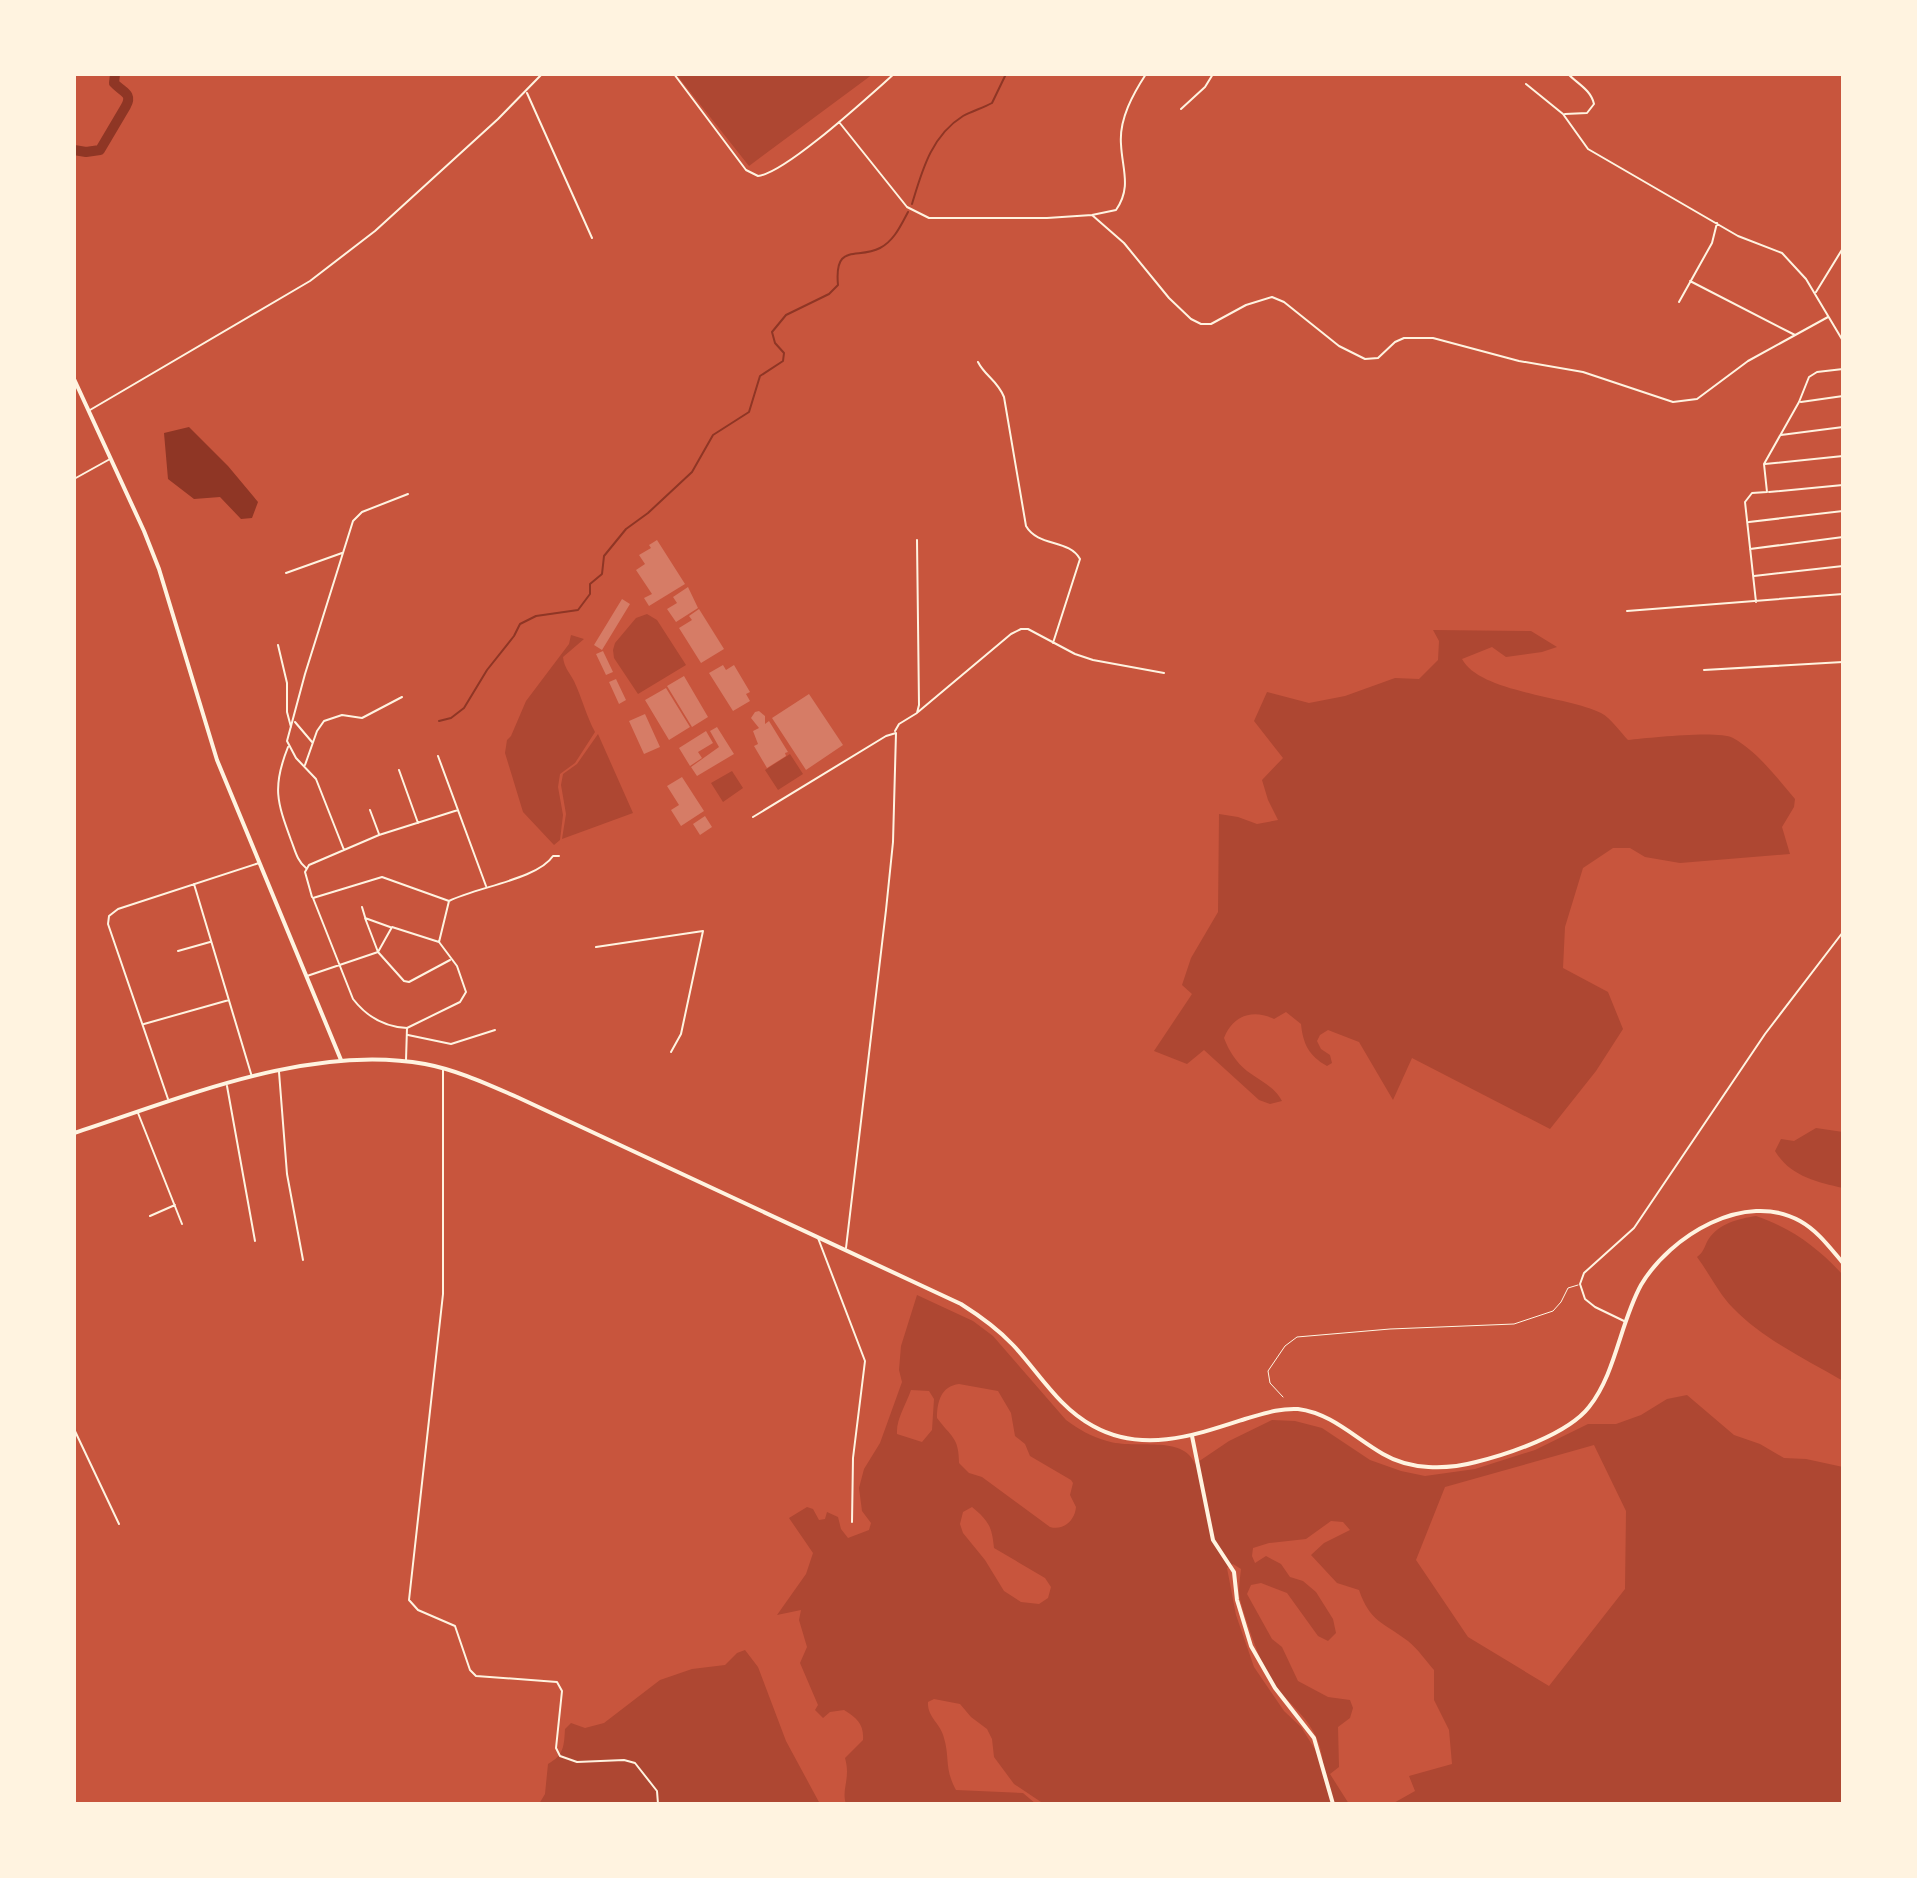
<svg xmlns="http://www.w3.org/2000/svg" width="1917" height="1878" viewBox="0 0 1917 1878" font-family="Spectral,serif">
<rect width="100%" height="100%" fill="#c8553d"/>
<path fill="#ae4732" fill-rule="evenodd" d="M676 74H873L749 166Z
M647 614 657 620 686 665 638 694 614 658 613 650 615 643 636 618Z
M1433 630 1531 631 1557 647 1542 652 1506 657 1492 647 1462 659C1480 693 1568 696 1601 713 1611 718 1620 732 1628 740 1648 738 1718 730 1733 738 1758 752 1777 778 1795 799L1794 807 1782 827 1790 854 1680 863 1645 857 1630 848H1613L1583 868 1565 927 1563 968 1608 992 1623 1029 1596 1071 1550 1129 1412 1058 1393 1100 1359 1042 1328 1030 1320 1035 1317 1041 1321 1049 1330 1055 1332 1063 1327 1066C1309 1056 1303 1044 1301 1024L1286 1012 1274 1019C1253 1009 1233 1015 1224 1038 1229 1051 1236 1062 1247 1071 1260 1081 1274 1086 1282 1101L1270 1104 1259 1100 1204 1050 1187 1064 1154 1051 1192 994 1182 985 1191 958 1218 912 1219 814 1238 817 1257 824 1278 820 1268 800 1262 780 1283 758 1254 721 1267 692 1309 703 1345 696 1395 678 1419 679 1438 660 1439 641Z
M571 635 584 639 563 657C564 667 569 672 574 681 582 698 586 715 595 732L575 763 560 774 558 787 563 815 560 840 554 845 523 812 505 753 507 740 511 736 526 701 569 644Z
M598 734 633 813 562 839 566 814 561 785 563 774 577 764Z
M790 754 803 774 778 790 765 770Z
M732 771 743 788 723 802 711 783Z
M1816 1128 1843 1132V1188C1816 1182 1790 1176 1775 1151L1781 1139 1794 1141Z
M1756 1216C1793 1229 1817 1247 1843 1275V1381C1806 1359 1764 1340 1733 1308 1719 1294 1709 1273 1697 1257 1704 1252 1704 1247 1708 1240 1719 1223 1738 1219 1756 1216Z
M917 1295 973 1321 993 1336 1066 1420C1078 1429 1092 1437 1107 1441 1136 1450 1183 1434 1195 1464L1229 1441 1272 1420 1295 1421 1322 1428 1370 1460 1401 1471 1425 1476 1475 1469 1535 1450 1588 1424H1616L1641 1415 1667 1399 1687 1395 1734 1435 1760 1444 1784 1458 1806 1459 1843 1467V1804H1392L1415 1791 1409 1776 1452 1764 1449 1730 1434 1700V1670C1426 1661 1418 1649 1408 1641 1383 1622 1370 1622 1359 1590L1337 1583 1311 1555 1324 1543 1350 1530 1343 1522 1331 1521 1306 1539 1269 1543 1253 1548 1252 1556 1255 1563 1266 1556 1281 1564 1290 1577 1303 1581 1316 1592 1333 1619 1336 1633 1328 1641 1318 1636 1287 1593 1261 1583 1251 1585 1247 1594 1272 1639 1282 1647 1298 1681 1328 1697 1350 1700 1353 1708 1350 1718 1338 1727 1339 1767 1330 1774 1349 1804H1044L1014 1784 994 1757 992 1739 987 1729 971 1717 960 1704 934 1699 928 1702C927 1717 941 1724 944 1738 950 1758 944 1768 956 1790L1023 1793 1036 1804H846C841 1789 851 1779 845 1758L863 1740C864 1724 857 1718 844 1710L830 1712 823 1718 815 1710 818 1705 800 1663 807 1647 799 1620 801 1610 777 1615 806 1574 813 1553 789 1518 807 1507 813 1509 819 1520 825 1519 827 1512 838 1517 841 1529 848 1538 869 1530 871 1523 862 1511 859 1488 864 1469 880 1443 902 1382 899 1370 901 1346ZM959 1384 998 1391 1011 1413 1015 1436 1025 1444 1030 1456 1071 1480 1073 1483 1070 1495 1076 1507C1075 1520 1064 1531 1050 1527L982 1477 969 1473 959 1463C959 1437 951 1437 937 1418 937 1402 941 1386 959 1384ZM911 1390 929 1391 934 1399 932 1430 922 1442 897 1434C896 1419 906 1405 911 1390ZM1594 1445 1626 1511 1625 1589 1549 1686 1468 1637 1416 1560 1445 1487ZM972 1507C989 1521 992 1527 994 1548L1045 1578 1051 1587 1048 1598 1039 1604 1021 1602 1004 1591 985 1560 963 1533 960 1524 963 1512ZM1233 1564 1241 1569C1240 1577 1239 1586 1239 1594 1241 1608 1260 1662 1268 1675 1288 1708 1318 1718 1323 1762L1301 1727 1284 1711 1254 1667 1236 1615 1227 1568Z
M745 1650 758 1667 786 1741 820 1804H539L545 1794 548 1764C564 1755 564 1746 565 1729L571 1723 585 1728 604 1723 660 1680 692 1669 725 1665 737 1653Z"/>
<path fill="#8f3625" d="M189 427 228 466 258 502 252 518 241 519 220 497 194 499 168 479 164 433Z"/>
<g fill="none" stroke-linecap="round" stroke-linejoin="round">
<path stroke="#8f3625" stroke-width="2" d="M912 204C922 171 931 136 963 116 972 111 983 108 992 103L1006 74
M439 721 451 718 464 708 487 670 514 636 520 624 536 616 578 610 590 594V584L602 574 604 556 626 529 648 513 692 472 713 435 749 412 760 376 783 361 784 353 775 343 772 332 786 315 829 294 838 285C834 242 857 260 880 248 894 241 901 225 908 212"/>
<path stroke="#8f3625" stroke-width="10" d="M74 150 86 152 100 150 126 106C133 93 122 92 114 83L115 74"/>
</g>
<path fill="#d67c66" d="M657 540 685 584 649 606 644 598 652 594 636 570 645 564 639 555 651 548 649 545Z
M688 587 698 608 676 622 667 609 677 603 673 597Z
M622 599 630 604 602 650 594 645Z
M699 609 724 649 701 663 679 628 692 620 689 616Z
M603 651 613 672 606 675 596 654Z
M723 665 726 670 734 665 750 692 746 694 750 701 733 711 709 673Z
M684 676 708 717 692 727 667 686Z
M616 679 626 700 619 704 609 682Z
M666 688 690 727 669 740 645 700Z
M809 694 843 745 806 770 772 718Z
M759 711 765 716V724L769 721 788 752 785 753 786 756 767 768 754 746 758 744 753 731 759 728 751 718 755 712Z
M645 714 660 747 644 754 629 721Z
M717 727 734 754 697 776 691 767 719 747 710 731Z
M706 731 713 743 698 752 702 758 690 766 679 748Z
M682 777 704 811 681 826 671 810 679 805 667 786Z
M705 816 712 827 700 835 693 824Z"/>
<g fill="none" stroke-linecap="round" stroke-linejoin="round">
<path stroke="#fff3e0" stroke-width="1" d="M1283 1397 1270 1383 1268 1371 1285 1346 1297 1337 1390 1329 1514 1324 1553 1311 1561 1302 1568 1288 1578 1285"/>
<path stroke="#fff3e0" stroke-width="2" d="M674 74 746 170 758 176C786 173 870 95 894 74
M1526 84 1563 114 1588 149 1738 236 1782 253 1806 279 1843 341
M527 93 592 238
M1181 109 1205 87 1213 74
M1565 114 1587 113 1594 104C1591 90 1578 84 1568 74
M839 122 907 207 929 218H1047L1092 215 1116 210C1132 187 1122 169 1121 144 1119 119 1133 94 1146 74
M1092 215 1124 243 1169 298 1191 319 1201 324H1211L1246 305 1272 297 1284 302 1339 346 1365 359 1378 358 1395 342 1404 338H1433L1519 361 1583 372 1673 402 1697 399 1748 361 1828 317
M1690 281 1795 335
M1816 292 1843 248
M1679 302 1712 243 1717 223
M978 362C985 376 997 380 1004 397L1026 526C1038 547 1069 539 1080 559L1053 643
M1801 402 1843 396
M90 410 310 281 375 231 498 119 542 74
M1781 435 1843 427
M1765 464 1843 456
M74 479 110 459
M1769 492 1843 485
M1749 522 1843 511
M1750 549 1843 537
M286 573 342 553
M1754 576 1843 566
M1756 602 1745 502 1752 493 1767 492 1764 464 1799 402 1809 377 1817 372 1843 369
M1627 611 1843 594
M278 645 287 683V712L291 727
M1704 670 1843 662
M918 712 1011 634 1021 629H1028L1075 654 1093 660 1164 673
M295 722 312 742
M895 731 899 724 917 713 919 705 917 540
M288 747C272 787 277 802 291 840 295 850 297 861 306 868
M438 756 486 886
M305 765 317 731 324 721 342 715 362 718 402 697
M399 770 418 823
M370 810 379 834
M753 817 886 736 896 733 893 842 886 910 846 1248
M344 850 316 779 296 758 287 741 305 674 353 521 362 512 408 494
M194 884 252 1077
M312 897 305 872 309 865 379 835 458 810
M449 901C477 887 538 879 553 856H559
M362 907 365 917
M390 927 365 918 378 952 404 981 409 982 450 960
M596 947 703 931 681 1034 671 1052
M178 951 210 942
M307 976 378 952 392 927 439 942 457 966 466 992 460 1002 407 1028 406 1060
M144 1024 229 1000
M407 1028C384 1027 367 1017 353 999L313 898 382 877 449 901 439 942
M408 1035 451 1044 495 1030
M443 1070V1294L409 1600 418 1610 455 1626 470 1670 476 1676 557 1682 562 1691 556 1748 560 1756 577 1762 624 1760 635 1763 657 1791 658 1804
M279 1072 287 1174 303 1260
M227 1086 255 1241
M168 1099 108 924 109 916 118 909 259 863
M138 1113 182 1224
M150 1216 175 1205
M818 1238 865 1361 853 1458 852 1522
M1624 1321 1595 1307 1585 1299 1580 1284 1584 1273 1634 1228 1765 1034 1843 932
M74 1429 119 1524"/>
<path stroke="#fff3e0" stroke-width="4" d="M74 379 144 531 159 569 217 760 341 1060
M1192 1436 1213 1540 1234 1572 1237 1600 1251 1646 1275 1688 1314 1738 1333 1804"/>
<path stroke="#fff3e0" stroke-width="4" d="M74 1133C182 1098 311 1043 425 1064 457 1070 487 1084 517 1097L961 1304C980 1316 998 1329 1013 1345 1039 1373 1059 1408 1093 1426 1143 1454 1196 1435 1245 1419 1263 1414 1279 1408 1298 1409 1331 1413 1355 1438 1383 1454 1410 1470 1446 1470 1476 1462 1509 1454 1568 1434 1589 1407 1616 1373 1620 1323 1641 1285 1670 1236 1745 1190 1800 1221 1818 1231 1830 1248 1843 1263"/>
</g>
<rect width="1917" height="1878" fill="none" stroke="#fff3e0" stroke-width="152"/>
</svg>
